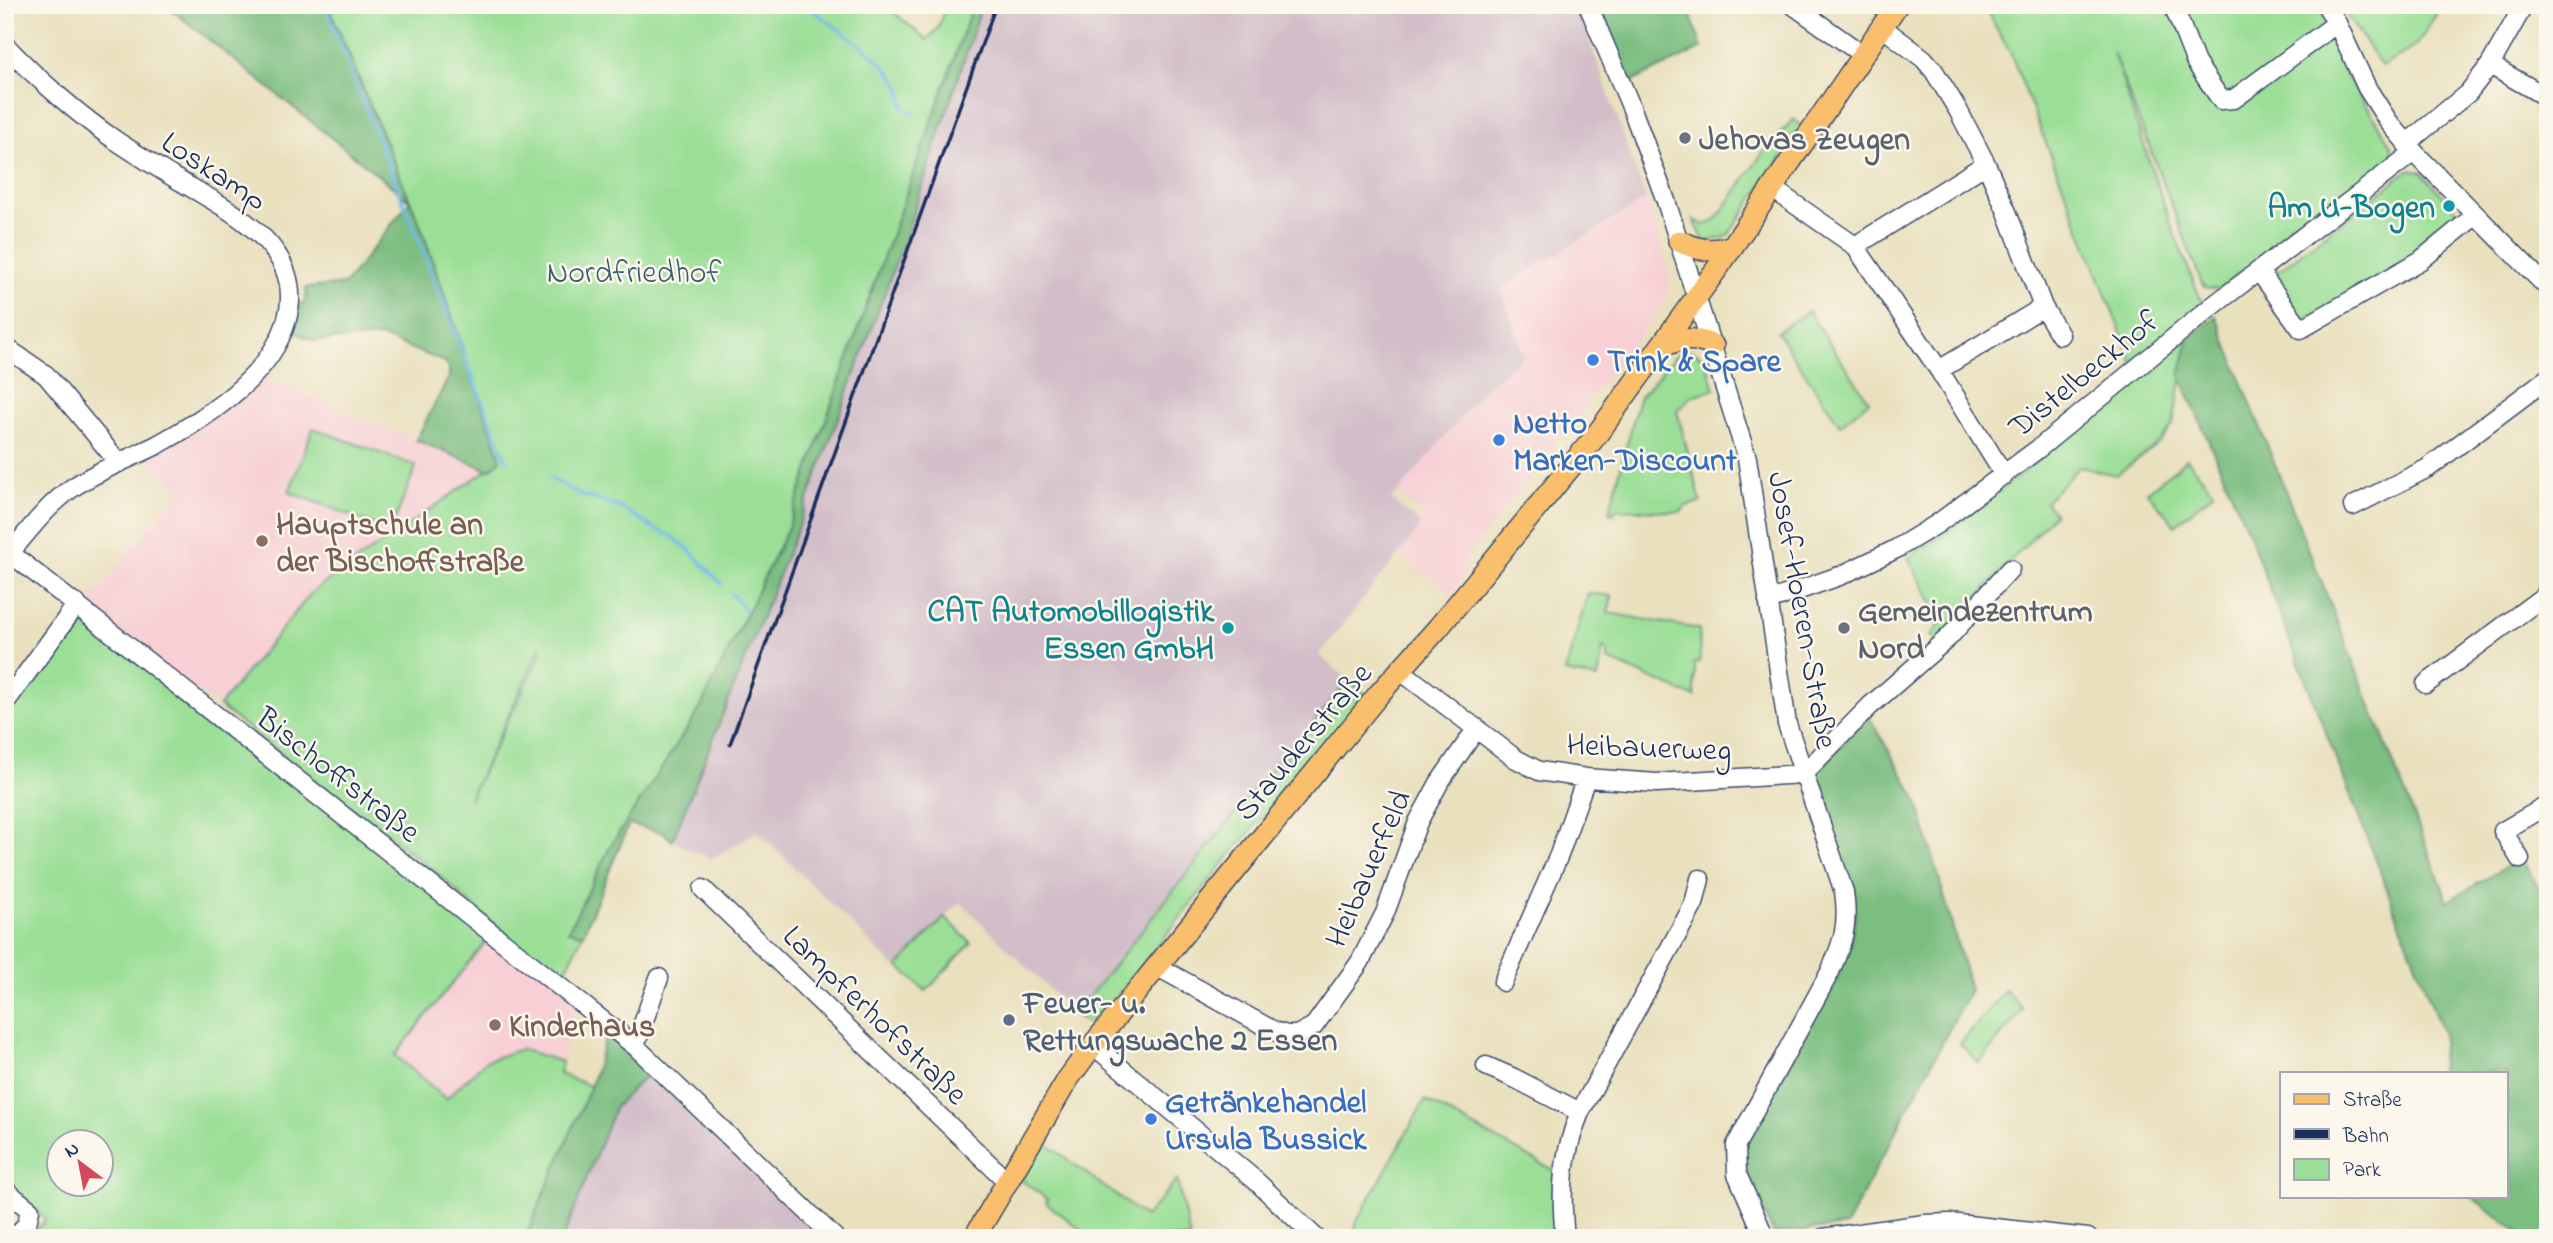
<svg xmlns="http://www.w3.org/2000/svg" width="2553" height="1243" viewBox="0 0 2553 1243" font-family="'Indie Flower',sans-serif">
<rect width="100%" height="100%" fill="#fbf7ec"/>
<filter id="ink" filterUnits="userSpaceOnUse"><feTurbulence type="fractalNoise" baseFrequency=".0143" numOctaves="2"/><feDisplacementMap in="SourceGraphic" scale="14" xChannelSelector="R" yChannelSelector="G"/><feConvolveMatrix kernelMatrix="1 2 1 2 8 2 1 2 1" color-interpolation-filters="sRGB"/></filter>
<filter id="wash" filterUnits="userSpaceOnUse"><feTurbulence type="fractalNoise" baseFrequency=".00686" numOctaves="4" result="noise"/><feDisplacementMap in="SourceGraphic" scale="28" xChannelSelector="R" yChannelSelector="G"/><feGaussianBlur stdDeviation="1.57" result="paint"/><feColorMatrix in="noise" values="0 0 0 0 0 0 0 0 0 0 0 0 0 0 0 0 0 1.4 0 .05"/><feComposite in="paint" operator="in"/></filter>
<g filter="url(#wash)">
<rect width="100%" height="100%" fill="#e9e0bd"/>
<path fill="#f7cfd4" d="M1646 199 1669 271V287L1664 304 1460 566 1468 572 1451 593 1399 554 1417 531 1424 515 1406 501 1399 492 1484 389 1524 355 1499 289Z
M260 377 489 470 312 592 219 706 84 607 181 490 144 459Z
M492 934 579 1001 560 1062 521 1049 486 1061 446 1099 394 1055Z"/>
<path fill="#d2bdc8" d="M982 5H1577L1646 199 1500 289 1524 355 1484 389 1399 492 1391 499 1420 524 1417 531 1319 655 1349 680 1281 765 1277 762 1075 1014 960 902 895 967 757 831 712 859 672 841 794 537 904 241Z
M649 1072 820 1238H563L615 1107Z"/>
<path fill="#9bdf97" stroke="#5b877a" stroke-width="2" fill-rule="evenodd" d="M328 5H885L927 40 938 28 946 5H973L787 530 700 709 610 847 569 931 583 934 560 983 434 871 219 706 312 592 501 460 420 224ZM541 646 540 656 469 800V799Z
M1981 5H2315L2326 22 2328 37 2347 77 2390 142 2393 149 2392 157 2219 289H2208L2203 286 2113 53 2169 220 2202 303 2133 363 2010 52 1985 8Z
M2340 5H2442L2417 45 2382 67Z
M1794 119 1802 127 1798 132 1796 131 1792 137 1794 139 1729 234 1724 238 1704 241 1694 220 1705 225 1715 221 1765 150Z
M2409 170 2421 172 2460 214V219L2431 246 2311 317 2301 318 2274 279 2275 273Z
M1808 311 1869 401 1840 425 1777 332Z
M2189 339 2173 424C2160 448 2136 459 2116 475L2079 467 2045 502 2055 513 1938 641 1931 636 1942 622 1908 557 1949 531Z
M1686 350C1707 352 1709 372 1715 389L1692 396 1677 411 1701 502 1686 506 1681 512 1616 509 1614 514 1609 513 1639 398 1677 354Z
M313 428 416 466 391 531 289 492Z
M2187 459 2214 492 2175 525 2147 492Z
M1588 593 1612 596 1608 613 1699 629 1700 662 1695 663V697L1608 660V652L1603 647 1598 679 1565 672Z
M77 609 492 934 395 1055 446 1099 486 1061 521 1049 562 1062 559 1074 591 1086 525 1238H29L46 1219 5 1185V707ZM60 1142H102V1184H60Z
M1349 680 1367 695 1227 859 1099 1019 1086 1023 1075 1014 1277 761 1281 764Z
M945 917 971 943 926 991 898 966Z
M2005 990 2023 1009 1979 1063 1960 1044Z
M1425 1100 1555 1171 1553 1194 1558 1238H1354L1356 1223Z
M1043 1141 1145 1217 1177 1180 1190 1238H1092L1046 1203 1048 1200 1020 1179Z"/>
<path fill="#7cbe80" stroke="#4c766f" stroke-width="2" d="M175 5H328L410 201 420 224 501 460 489 470 416 440 449 377V368L445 362 382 337 315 341 292 331 299 306 306 299V288L345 284 410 201 172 10Z
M973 5H982L904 241 794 537 672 841 664 833 629 824 583 934 568 931 610 847 700 709 787 530Z
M1599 5H1687L1702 48 1625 85 1608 26Z
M2216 316 2448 901 2521 858 2548 904V1238H2519L2521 1234 2470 1196H2506V1073H2440L2443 1034 2245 524 2180 376 2189 339Z
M1868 715 1917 799 1970 990 1846 1226 1774 1234 1745 1175 1742 1152 1850 947 1855 914 1851 889 1812 778Z
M609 1026 617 1032 649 1072 615 1107 563 1238H525L591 1086Z"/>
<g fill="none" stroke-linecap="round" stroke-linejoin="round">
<path stroke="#72b8e9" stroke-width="3.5" d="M325 5 506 460
M807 5C836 31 880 51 900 87 903 94 901 101 905 109L915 113
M550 478 579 494 622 508 653 528 671 536 685 546 722 584
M731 593 745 610"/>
</g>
</g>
<g filter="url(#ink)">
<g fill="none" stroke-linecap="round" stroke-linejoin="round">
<defs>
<path id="minor" d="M1588 5 1632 109 1666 201 1747 458 1787 724 1844 892C1849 925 1843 942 1830 972L1736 1145 1737 1174 1765 1238
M1793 5 1863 55
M2173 5 2196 63 2221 100 2234 99 2337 23
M2326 5 2337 23 2367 88 2388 121 2414 152 2548 288
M1882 27 1924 59 1934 71 1958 110 1986 164 2007 212 2043 307 2060 335
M5 45C35 77 82 118 118 142 140 156 162 171 185 184 235 213 306 250 287 319 277 356 246 386 216 408 197 422 177 434 157 445 129 459 98 470 72 488 48 505 29 530 10 553
M2490 65 2548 98
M2406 144 2468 93 2490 65 2524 5
M1773 189 1855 246 1939 370 2004 475
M1855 246 1986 164
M2259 271 2301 329 2421 260 2476 215
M5 347 46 375 119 463
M1939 370 2043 307
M2353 506 2428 468 2548 378
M5 549 635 1046 835 1238
M1768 601 1842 575 1896 549 1937 524 2038 449 2210 308 2414 152
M1401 671 1516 759 1539 771 1586 778 1657 783 1803 774 1870 706 1949 637 2010 569
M2426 684 2548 593
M5 703 77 604
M2520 859 2503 831 2548 805
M703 889 1008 1182
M1158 967 1274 1031 1287 1035H1297L1314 1026 1360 962 1385 913 1418 822 1439 783 1477 728
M1503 982 1559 855 1586 778
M1093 1045 1255 1180 1316 1238
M635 1046 659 978
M1486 1066 1514 1078 1580 1112
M5 1190 30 1210 27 1224 14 1238
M1565 1238C1560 1190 1562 1157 1580 1112L1694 904 1700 879
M1823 1238 1925 1224 1949 1223 2088 1238"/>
<path id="major" d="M1679 241C1699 251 1712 252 1733 246
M1662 346C1681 339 1693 336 1713 346
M974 1238 1068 1079 1093 1045 1379 694 1438 628 1595 437 1719 266 1897 5"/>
</defs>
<use href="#minor" stroke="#3a4a6c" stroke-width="21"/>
<use href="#major" stroke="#3a4a6c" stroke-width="24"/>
<use href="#minor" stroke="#fff" stroke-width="18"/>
<use href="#major" stroke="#f9bf6d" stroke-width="21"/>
<path stroke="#1b2f5e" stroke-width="3.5" d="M730 744 996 5"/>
</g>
</g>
<g fill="#6b7280" stroke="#fbf7ec" stroke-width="2.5">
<circle cx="1685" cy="138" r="7"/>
<circle cx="1844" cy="628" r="7"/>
</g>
<g fill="#0f9aa8" stroke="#fbf7ec" stroke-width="2.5">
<circle cx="2449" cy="206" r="7"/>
<circle cx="1228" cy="628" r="7"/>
</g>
<g fill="#3f7fe0" stroke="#fbf7ec" stroke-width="2.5">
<circle cx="1593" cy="360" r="7"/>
<circle cx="1499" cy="440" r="7"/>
<circle cx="1151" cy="1119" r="7"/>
</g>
<g fill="#8d6e63" stroke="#fbf7ec" stroke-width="2.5">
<circle cx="262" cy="541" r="7"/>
<circle cx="495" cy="1025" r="7"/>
</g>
<circle fill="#5c6f8a" stroke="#fbf7ec" stroke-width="2.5" cx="1009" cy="1020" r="7"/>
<g text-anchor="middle" stroke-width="5" stroke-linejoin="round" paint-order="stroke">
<g font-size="32" font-weight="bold" fill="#5b616d" stroke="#fbf7ec" text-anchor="start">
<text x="1699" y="149">Jehovas Zeugen</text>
<text x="1858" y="621">Gemeindezentrum<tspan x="1858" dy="37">Nord</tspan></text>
</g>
<g font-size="32" fill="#1b2f5e" stroke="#fbf7ec">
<text transform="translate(215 170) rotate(33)" y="11">Loskamp</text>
<text transform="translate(2083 373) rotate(-39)" y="11">Distelbeckhof</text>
<text transform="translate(1804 610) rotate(80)" y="11">Josef-Hoeren-Straße</text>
<text transform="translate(1302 741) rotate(-50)" y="11">Stauderstraße</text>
<text transform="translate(1649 746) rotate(2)" y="11">Heibauerweg</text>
<text transform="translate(339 774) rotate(38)" y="11">Bischoffstraße</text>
<text transform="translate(1367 868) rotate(-66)" y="11">Heibauerfeld</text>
<text transform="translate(876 1014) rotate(44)" y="11">Lampferhofstraße</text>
</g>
<g font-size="32" font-weight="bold" fill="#0d838f" stroke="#fbf7ec" text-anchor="end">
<text x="2435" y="217">Am U-Bogen</text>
<text x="1214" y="621">CAT Automobillogistik<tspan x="1214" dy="37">Essen GmbH</tspan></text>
</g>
<g font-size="32" fill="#3b5b6c" stroke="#fbf7ec">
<text x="634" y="282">Nordfriedhof</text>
</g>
<g font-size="32" font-weight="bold" fill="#366cbe" stroke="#fbf7ec" text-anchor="start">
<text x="1607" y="371">Trink &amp; Spare</text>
<text x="1513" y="433">Netto<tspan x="1513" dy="37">Marken-Discount</tspan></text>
<text x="1165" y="1112">Getränkehandel<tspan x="1165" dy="37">Ursula Bussick</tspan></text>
</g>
<g font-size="32" font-weight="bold" fill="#785e54" stroke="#fbf7ec" text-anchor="start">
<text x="276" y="534">Hauptschule an<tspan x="276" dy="37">der Bischoffstraße</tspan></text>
<text x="509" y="1036">Kinderhaus</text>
</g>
<g font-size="32" font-weight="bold" fill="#4e5e75" stroke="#fbf7ec" text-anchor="start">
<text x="1023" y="1013">Feuer- u.<tspan x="1023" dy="37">Rettungswache 2 Essen</tspan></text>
</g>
</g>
<rect width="2553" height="1243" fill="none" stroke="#fbf7ec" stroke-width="28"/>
<rect x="2280" y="1072" width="228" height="126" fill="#fbf7ec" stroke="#a1a7b3" stroke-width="2"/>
<rect x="2294" y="1094" width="35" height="10" fill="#f9bf6d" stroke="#a1a7b3" stroke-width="2"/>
<text x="2343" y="1106" font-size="21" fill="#1b2f5e">Straße</text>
<rect x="2294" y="1129" width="35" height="10" fill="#1b2f5e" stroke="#a1a7b3" stroke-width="2"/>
<text x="2343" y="1142" font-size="21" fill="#1b2f5e">Bahn</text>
<rect x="2294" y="1159" width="35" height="21" fill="#9bdf97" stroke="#a1a7b3" stroke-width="2"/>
<text x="2343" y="1176" font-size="21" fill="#1b2f5e">Park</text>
<g transform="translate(80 1163) rotate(328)"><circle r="33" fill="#fbf7ec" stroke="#a1a7b3" stroke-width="2"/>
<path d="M0-5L12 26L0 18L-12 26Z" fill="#d1495b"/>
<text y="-10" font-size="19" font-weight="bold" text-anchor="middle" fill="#1b2f5e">N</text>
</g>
</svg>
